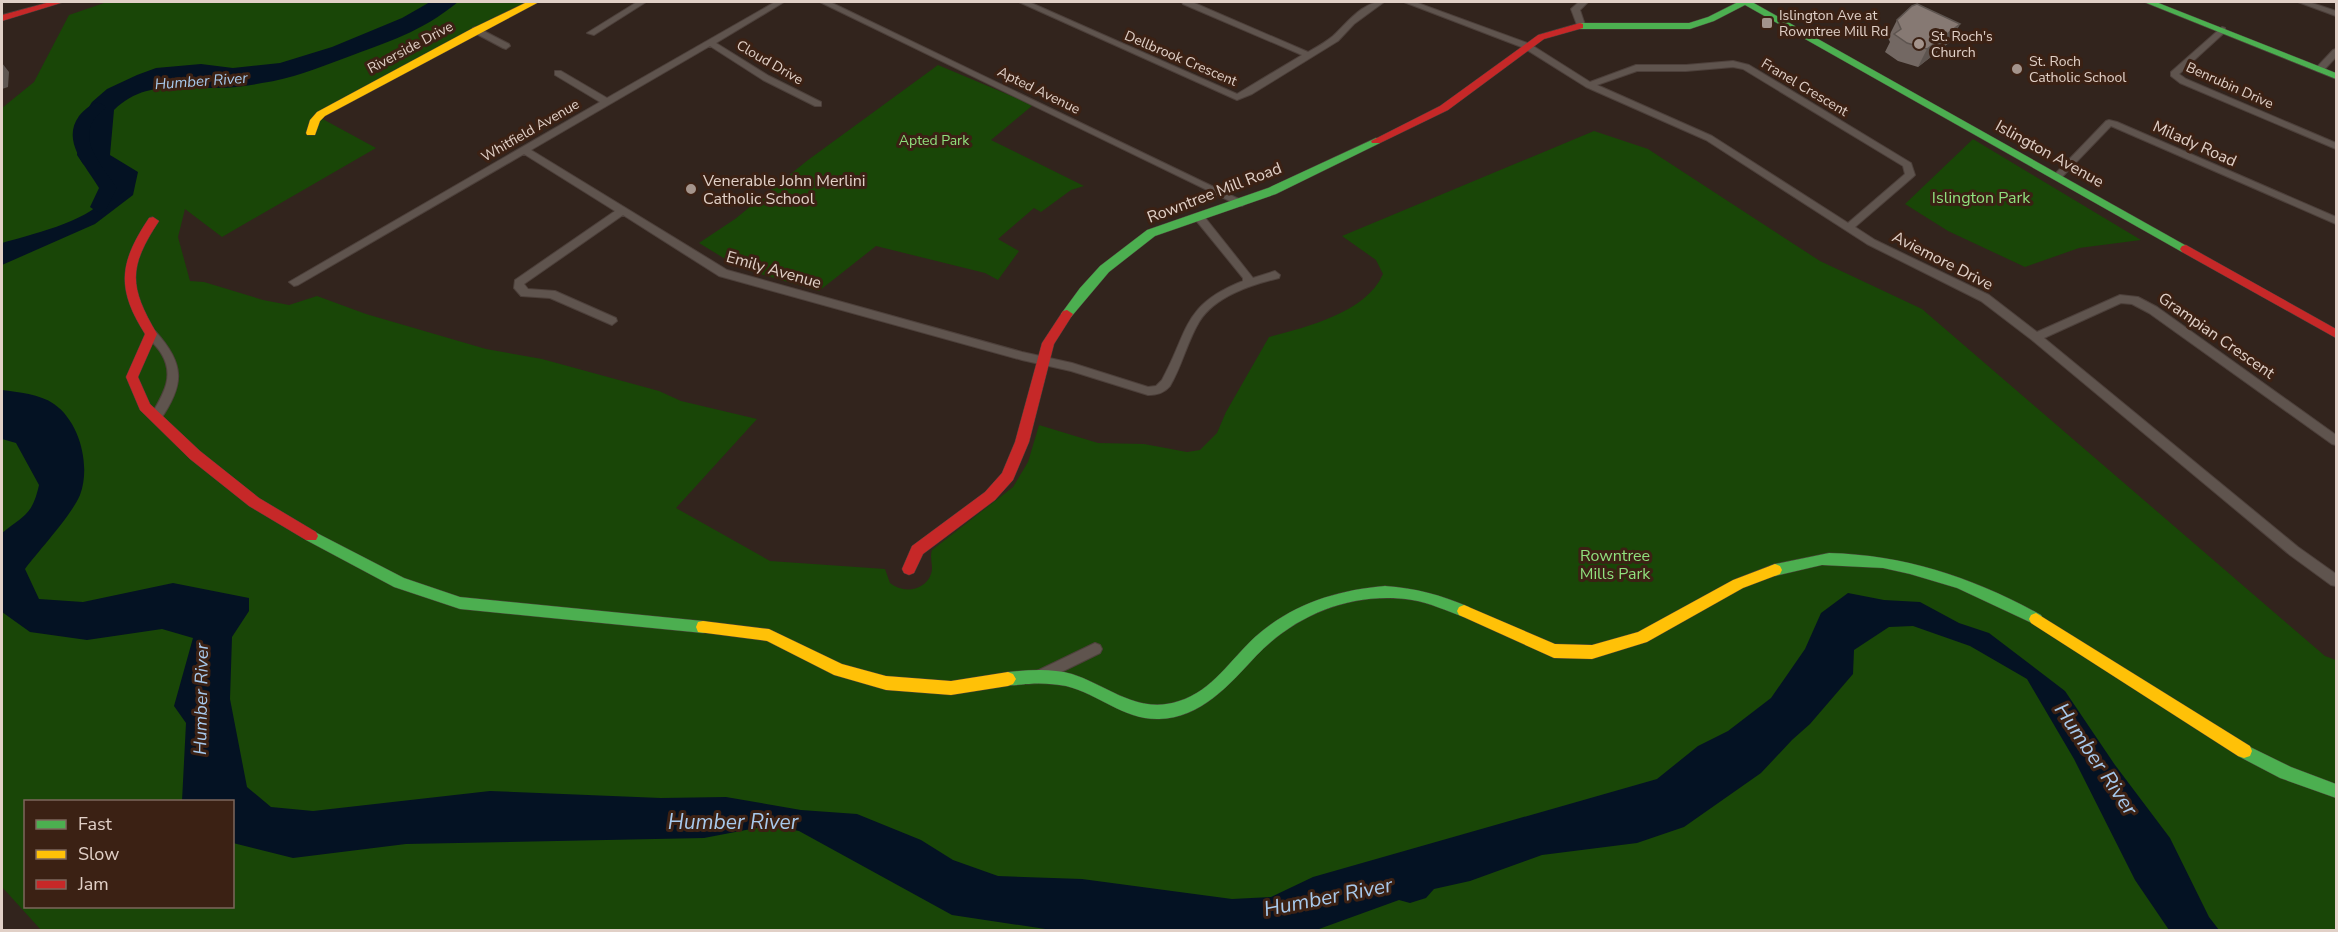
<svg xmlns="http://www.w3.org/2000/svg" width="2338" height="932" viewBox="0 0 2338 932" font-family="'Nunito Sans',sans-serif">
<rect width="100%" height="100%" fill="#32241d"/>
<path fill="#194607" fill-rule="evenodd" d="M107 2H526L469 30 319 117 376 148 222 237 185 209 178 237 190 281 204 282 263 300 289 305 317 296 366 314 486 349 542 359 659 391 681 401 757 419 676 508 770 561 885 569 890 583C903 594 925 591 931 574 934 566 929 558 932 550L1013 487 1028 462 1039 425 1098 443 1144 444 1187 452 1200 450 1217 433 1226 412 1269 337C1306 327 1366 313 1383 274L1376 260 1342 236 1594 131 1648 149 1820 261 1922 309 2325 656 2336 660V930H41L2 887V108L34 82 69 15ZM26 802H232V906H26Z
M938 65 1033 105 991 140 1084 186 1071 190 1041 212 1034 208 998 239 1019 251 998 280 985 273 876 246 819 291 740 268 699 243 735 219 808 160Z
M1973 139 2141 240 2079 248 2025 267 1948 231 1905 204Z"/>
<path fill="#041223" d="M430 2H458C420 33 389 41 345 58 318 68 291 79 262 83 247 86 232 88 217 88 180 88 143 81 114 110L110 155 138 172 133 195 95 224 2 265V243C26 236 90 221 103 199 105 194 105 186 106 180L83 164 77 155 82 118 92 102 107 89 137 75 156 68 201 64 233 68 280 63 332 47 402 18Z
M2 390C18 392 40 394 54 404 80 422 91 466 80 495 71 516 40 549 25 569L39 599 83 602 173 583 249 598V611L232 637 230 699 247 787 271 807 313 811 490 791 661 798 726 797 801 810 857 814 921 840 953 860 998 876 1082 879 1232 899 1271 897 1313 877 1657 779 1698 746 1728 731 1771 698 1805 649 1821 613 1848 593 1884 600 1920 602 1959 623 1989 633 2065 691 2115 765 2170 838 2209 917 2219 930H2169L2135 880 2074 759 2027 679 1970 646 1913 626 1889 627 1854 650 1853 674 1810 724 1792 740 1761 773 1684 827 1637 843 1542 855 1470 881 1434 889 1426 898 1410 903 1399 900 1319 929 1052 930 952 915 799 831 772 825 704 838 406 844 293 858 233 843 232 802 182 801 186 723 174 706 193 638 162 629 87 640 30 632 2 612V533C24 515 32 516 39 485L16 443 2 439Z"/>
<g fill="none" stroke-linecap="round" stroke-linejoin="round">
<path fill="#041223" fill-rule="evenodd" d="M98 102 106 107C101 113 94 117 91 125 82 146 106 171 117 188L105 211 99 213 90 207 99 188C86 166 61 141 79 116 84 110 91 104 98 102Z"/>
<defs>
<path id="street" d="M637 2H646L594 35 587 33Z
M775 2H784L716 43 769 76 821 102V106H815L763 80 710 46 531 150 727 270 1022 352 1072 363 1148 387 1156 386 1162 380C1189 331 1182 305 1243 281V278L1195 219V215H1203L1253 278 1275 271 1280 275 1279 278C1251 285 1215 296 1199 322 1187 342 1182 366 1170 386 1164 393 1157 395 1148 395L1071 371 1022 360 719 276 623 215 524 284 528 289 555 291 616 318 617 321 612 325 550 298 521 296 514 288 515 280 615 211 524 154 298 285 294 286 289 282 600 102 555 75V71H561L607 98Z
M820 2H830L1247 203 1242 206 1238 205Z
M1019 2H1029L1237 94 1302 55 1183 4 1182 2H1192L1308 52C1317 47 1326 42 1333 36 1347 23 1364 0 1384 2L1354 24 1338 41 1252 94 1237 100Z
M1404 2H1415L1530 44 1590 82 1636 65H1686L1733 61 1749 65 1911 163 1915 175 1913 177 1855 227 1875 240 1989 295 2037 332 2120 295 2138 297 2157 307 2336 435V445L2332 444 2149 313 2132 304 2121 303 2044 338 2298 547 2336 574V586L2331 585 2290 555 2032 340 1981 301 1867 244 1706 140 1586 87 1524 48ZM1733 67 1743 69 1903 166 1905 174 1848 223 1712 136 1597 85 1637 71H1686Z
M1579 2H1588L1580 10 1585 25 1581 28 1577 25 1571 9Z
M2298 2H2309L2336 11V16Z
M476 27 509 44 510 46 506 49 503 48 473 32V28Z
M2222 27 2225 28V32L2179 74 2186 79 2336 143V149L2180 83 2171 76V72Z
M2336 49V57L2323 71H2317V67L2333 50Z
M2109 120 2117 122 2336 217V224L2111 126 2061 178H2055V174L2106 121Z
M151 330 155 331C185 364 185 384 160 420L156 421 150 417C162 396 176 377 161 353 157 346 150 341 146 334Z
M1095 643 1100 645 1102 649 1100 653 1047 679 1042 681 1037 679 1035 675 1037 671Z"/>
<path id="fast" d="M1738 2H1752L2192 249 2190 252H2182L1745 5 1714 21 1690 29H1580L1575 26 1580 23H1689L1708 17Z
M2144 2H2156L2336 73V79Z
M1376 138 1380 139V143L1276 194 1155 236 1109 272 1071 317 1067 318 1061 314 1080 288 1100 266 1147 230 1268 188Z
M311 530 404 578 460 597 703 621 708 622 710 627 708 632 703 633 460 609 394 587 306 540 304 536 306 532Z
M1829 553C1906 555 1974 578 2041 615L2043 619 2041 623 2036 625 1957 588 1910 574 1883 568 1822 565 1775 576 1770 574 1768 570 1770 566 1775 564Z
M1385 586C1415 588 1441 595 1469 607L1471 611 1469 615 1464 617C1447 611 1430 603 1412 600 1354 591 1296 614 1256 656 1229 685 1201 718 1159 719 1124 720 1099 694 1066 686 1054 684 1042 683 1029 684 1020 684 1011 687 1003 684L1000 679 1003 674 1008 672C1029 670 1051 668 1072 674 1109 686 1138 715 1179 701 1212 691 1231 659 1255 637 1292 604 1337 590 1385 586Z
M2244 744 2291 767 2336 784V798L2280 778 2238 756 2236 751 2238 746Z"/>
<path id="slow" d="M527 2H539L325 116 320 121 315 135H307L306 133 310 120 317 112 473 28Z
M1775 564 1780 566 1782 570 1780 574 1743 588 1647 642 1592 659 1554 658 1459 615 1457 611 1459 607 1464 605 1555 644 1592 645 1638 632 1733 580Z
M2036 613 2250 746 2252 751 2250 756 2244 758 2238 756 2031 623 2029 619 2031 615Z
M703 621 769 629 842 664 886 676 951 681 1008 672 1013 674 1016 679 1013 684 1008 686 951 695 886 690 834 675 767 641 698 632 696 627 698 622Z"/>
<path id="jam" d="M50 2H64L2 21V15Z
M1580 23 1583 24V28L1544 39 1448 110 1380 143H1372L1371 141 1440 106 1538 35Z
M153 217 159 221C128 268 129 286 157 334L138 377 150 404 200 451 259 498 316 532 318 536 316 540H306L249 506 190 459 140 410 126 377 145 334C116 288 119 263 149 218Z
M2186 245 2336 329V338L2182 252 2180 249 2182 246Z
M1067 310 1073 314 1054 344 1029 442 1013 480 995 500 923 554 914 573 909 575 904 573 902 569 912 546 985 492 1002 473 1015 442 1042 343 1063 311Z"/>
</defs>
<use href="#street" stroke="#4d403b" stroke-width="2"/>
<use href="#fast" stroke="#4d403b" stroke-width="1"/>
<use href="#slow" stroke="#4d403b" stroke-width="1"/>
<use href="#jam" stroke="#4d403b" stroke-width="1"/>
<use href="#street" fill="#5f544e" fill-rule="evenodd"/>
<use href="#fast" fill="#4caf50" fill-rule="evenodd"/>
<use href="#slow" fill="#ffc107" fill-rule="evenodd"/>
<use href="#jam" fill="#c62828" fill-rule="evenodd"/>
</g>
<path fill="#736863" d="M1897 20 1960 24 1950 42 1918 67 1898 61 1885 52 1890 42 1888 38Z"/>
<path fill="#5e5550" d="M1960 24 1950 42 1918 67 1927 49Z
M2 63 9 72 8 87 2 89Z"/>
<path fill="#867973" stroke="#5e5550" stroke-width="1.5" d="M1917 4 1960 24 1927 49 1907 43 1894 34 1901 29 1897 20 1912 6Z"/>
<g fill="#a4948c" stroke="#3b2114" stroke-width="2">
<rect x="1761" y="17" width="12" height="12" rx="3"/>
<circle cx="1919" cy="44" r="6"/>
<circle cx="2017" cy="69" r="6"/>
<circle cx="691" cy="189" r="6"/>
</g>
<g text-anchor="middle" stroke-width="6" stroke-linejoin="round" paint-order="stroke">
<g font-size="14" fill="#e1d0c7" stroke="#3b2114" text-anchor="start">
<text x="1779" y="20">Islington Ave at<tspan x="1779" dy="16">Rowntree Mill Rd</tspan></text>
<text x="1931" y="41">St. Roch's<tspan x="1931" dy="16">Church</tspan></text>
<text x="2029" y="66">St. Roch<tspan x="2029" dy="16">Catholic School</tspan></text>
</g>
<g font-size="14" fill="#e1d0c7" stroke="#3b2114">
<text transform="translate(410 47) rotate(-28)" y="5">Riverside Drive</text>
<text transform="translate(1181 58) rotate(23)" y="5">Dellbrook Crescent</text>
<text transform="translate(770 62) rotate(30)" y="5">Cloud Drive</text>
<text transform="translate(2230 85) rotate(24)" y="5">Benrubin Drive</text>
<text transform="translate(1805 87) rotate(31)" y="5">Franel Crescent</text>
<text transform="translate(1039 90) rotate(26)" y="5">Apted Avenue</text>
<text transform="translate(530 130) rotate(-30)" y="5">Whitfield Avenue</text>
</g>
<g font-size="14" fill="#90e17e" stroke="#3b2114">
<text x="934" y="145">Apted Park</text>
</g>
<g font-size="15" font-style="italic" fill="#a7c9ec" stroke="#3b2114">
<text transform="translate(201 81) rotate(-4)" y="5">Humber River</text>
</g>
<g font-size="16" fill="#e1d0c7" stroke="#3b2114">
<text transform="translate(2195 143) rotate(24)" y="6">Milady Road</text>
<text transform="translate(2050 153) rotate(29)" y="6">Islington Avenue</text>
<text transform="translate(1214 192) rotate(-21)" y="6">Rowntree Mill Road</text>
<text transform="translate(1943 260) rotate(27)" y="6">Aviemore Drive</text>
<text transform="translate(774 269) rotate(16)" y="6">Emily Avenue</text>
<text transform="translate(2217 335) rotate(35)" y="6">Grampian Crescent</text>
</g>
<g font-size="16" fill="#e1d0c7" stroke="#3b2114" text-anchor="start">
<text x="703" y="186">Venerable John Merlini<tspan x="703" dy="18">Catholic School</tspan></text>
</g>
<g font-size="16" fill="#90e17e" stroke="#3b2114">
<text x="1981" y="203">Islington Park</text>
<text x="1615" y="561">Rowntree<tspan x="1615" dy="18">Mills Park</tspan></text>
</g>
<g font-size="18" font-style="italic" fill="#a7c9ec" stroke="#3b2114">
<text transform="translate(201 699) rotate(-89)" y="6">Humber River</text>
</g>
<g font-size="21" font-style="italic" fill="#a7c9ec" stroke="#3b2114">
<text transform="translate(2096 759) rotate(56)" y="7">Humber River</text>
<text x="733" y="829">Humber River</text>
<text transform="translate(1328 897) rotate(-11)" y="7">Humber River</text>
</g>
</g>
<rect width="2338" height="932" fill="none" stroke="#e1d0c7" stroke-width="6"/>
<rect x="24" y="800" width="210" height="108" fill="#3b2114" stroke="#7d675c" stroke-width="1.5"/>
<rect x="36" y="820" width="30" height="9" fill="#4caf50" stroke="#7d675c" stroke-width="1.5"/>
<text x="78" y="830" font-size="18" fill="#e1d0c7">Fast</text>
<rect x="36" y="850" width="30" height="9" fill="#ffc107" stroke="#7d675c" stroke-width="1.5"/>
<text x="78" y="860" font-size="18" fill="#e1d0c7">Slow</text>
<rect x="36" y="880" width="30" height="9" fill="#c62828" stroke="#7d675c" stroke-width="1.5"/>
<text x="78" y="890" font-size="18" fill="#e1d0c7">Jam</text>
</svg>
